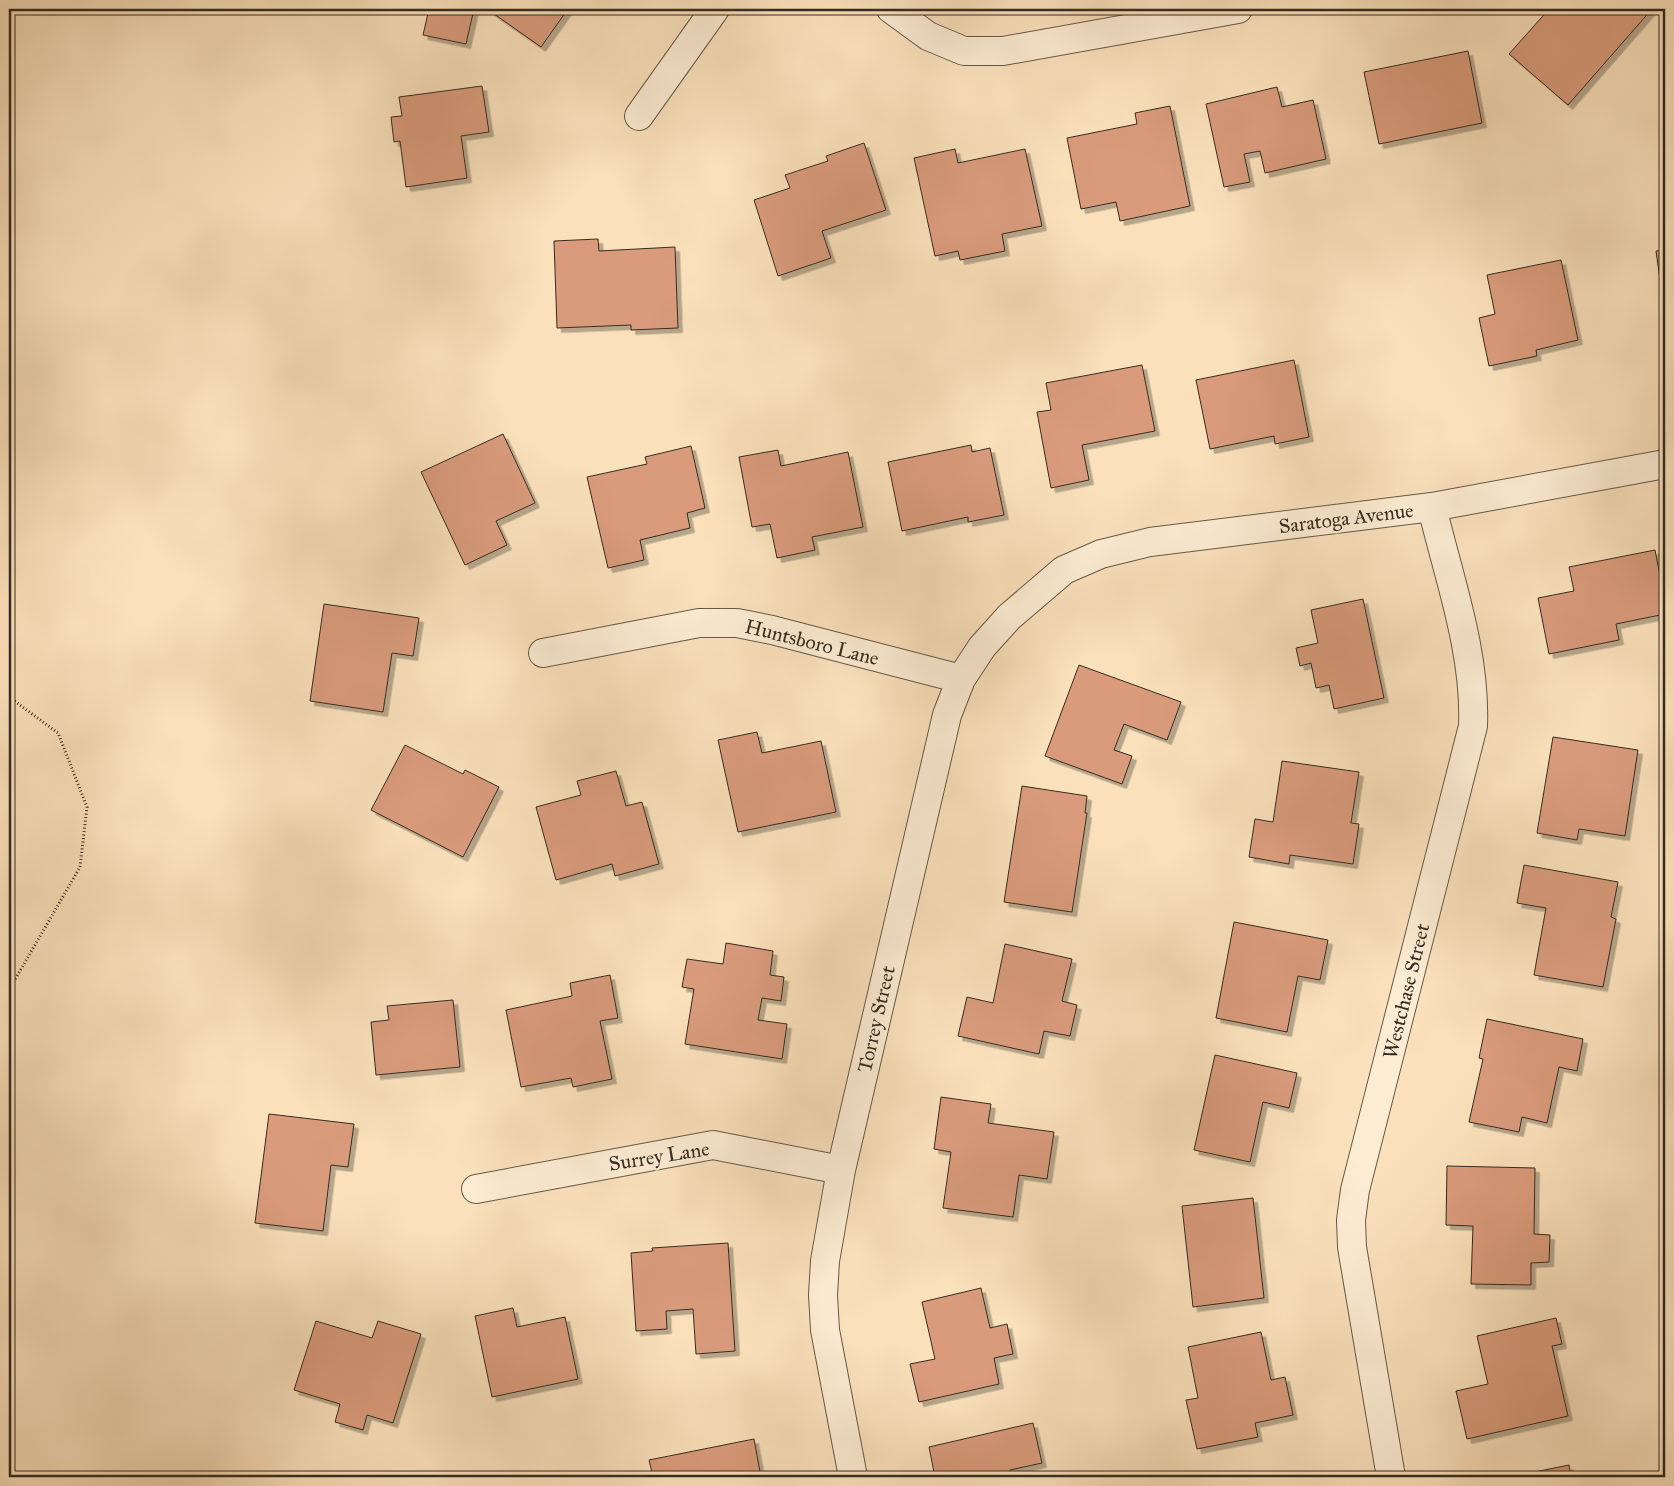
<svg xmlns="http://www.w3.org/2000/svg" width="1674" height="1486" viewBox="0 0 1674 1486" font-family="'IM FELL Great Primer',serif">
<defs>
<filter id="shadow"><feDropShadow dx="4.5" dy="4.5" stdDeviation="0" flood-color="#0004"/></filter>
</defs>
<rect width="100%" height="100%" fill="#fae1bc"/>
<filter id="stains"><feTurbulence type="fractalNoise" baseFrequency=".004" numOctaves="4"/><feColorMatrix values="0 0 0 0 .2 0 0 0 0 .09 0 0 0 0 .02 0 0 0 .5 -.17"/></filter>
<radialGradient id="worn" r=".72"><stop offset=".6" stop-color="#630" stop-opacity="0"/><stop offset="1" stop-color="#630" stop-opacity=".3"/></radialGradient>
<path fill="#d99b7c" stroke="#352c20" filter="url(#shadow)" d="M429 9H474L466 44 423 35Z
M487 9H568L541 47Z
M1549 9H1652L1568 105 1509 54Z
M1468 51 1482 123 1379 144 1364 72Z
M482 86 489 132 461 136 467 178 406 187 400 141 394 142 391 117 402 116 399 97Z
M1277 87 1282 107 1313 100 1326 159 1265 173 1260 151 1244 154 1250 182 1224 187 1206 104Z
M1170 106 1190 206 1120 221 1116 202 1081 209 1067 138 1137 124 1135 113Z
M864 143 886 210 822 231 831 258 778 276 754 200 790 188 785 175 828 161 826 156Z
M955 149 958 163 1025 149 1042 226 1002 234 1005 251 960 260 958 251 935 256 914 158Z
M598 239 599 251 675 247 678 328 631 330V325L557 328 554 241Z
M1665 250V316L1656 251Z
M1561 260 1578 340 1536 350 1537 356 1489 366 1479 318 1495 314 1487 275Z
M1294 360 1309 437 1275 444 1274 436 1210 449 1196 380Z
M1142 365 1155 431 1082 445 1089 480 1051 488 1037 412 1051 410 1046 383Z
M503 434 535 503 496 521 507 545 465 565 421 472Z
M971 445 972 452 990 448 1004 515 968 522V517L902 531 888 462Z
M691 446 705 508 687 513 690 528 640 540 644 560 608 568 587 477 647 464 645 457Z
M778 450 781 466 848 452 863 527 812 537 815 550 777 558 770 524 752 527 739 457Z
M1655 550 1665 602V614L1616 624 1619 640 1549 654 1538 598 1574 591 1569 567Z
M1363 599 1384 698 1334 709 1329 685 1316 688 1311 663 1300 666 1296 648 1318 643 1311 610Z
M324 604 419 618 413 656 392 653 383 712 310 701Z
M1079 665 1181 702 1167 740 1124 724 1114 750 1132 756 1122 784 1045 756Z
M757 732 762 753 821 741 836 812 738 832 718 740Z
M1553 737 1638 750 1625 836 1579 829 1577 840 1537 833Z
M405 745 463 774 465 770 499 787 463 857 371 810Z
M1282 761 1359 772 1351 823 1359 824 1353 864 1290 855 1289 864 1249 857 1255 819 1273 822Z
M616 771 626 806 642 802 659 864 615 876 612 864 556 880 536 807 581 795 577 781Z
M1022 786 1087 796 1085 813H1087L1072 912 1004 902Z
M1524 865 1618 882 1611 917 1616 919 1603 987 1534 975 1546 908 1517 903Z
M1234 922 1328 940 1320 980 1298 976 1287 1032 1216 1018Z
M726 943 773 951 770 975 784 977 781 1001 762 998 758 1020 787 1024 782 1059 685 1044 694 989 682 987 687 959 723 964Z
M1005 944 1072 959 1062 1001 1077 1005 1070 1036 1044 1031 1039 1054 958 1036 967 997 993 1003Z
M610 975 618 1018 600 1021 612 1079 573 1087 571 1078 521 1087 506 1010 572 996 570 983Z
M453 1000 460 1067 376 1075 371 1022 389 1020 387 1006Z
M1487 1019 1583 1039 1577 1071 1559 1067 1547 1123 1522 1117 1519 1132 1469 1122 1483 1059 1479 1058Z
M1215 1055 1297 1073 1289 1108 1263 1102 1250 1162 1194 1150Z
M941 1097 991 1104 988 1123 1054 1132 1047 1179 1019 1175 1013 1217 943 1208 951 1152 934 1149Z
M269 1114 354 1124 348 1167 331 1165 323 1231 255 1223Z
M1447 1166 1535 1168 1534 1234 1550 1235 1549 1262 1531 1263V1285L1471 1284 1473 1226 1446 1225Z
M1253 1198 1264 1298 1193 1307 1182 1206Z
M728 1243 735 1351 696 1354 693 1309 666 1311 667 1329 636 1331 631 1253 653 1251 652 1248Z
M981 1288 990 1328 1007 1324 1013 1354 994 1358 999 1384 919 1402 910 1364 935 1359 922 1302Z
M513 1308 517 1327 565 1317 578 1379 492 1397 475 1316Z
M1556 1318 1562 1344 1552 1346 1568 1416 1467 1439 1456 1391 1488 1384 1477 1336Z
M316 1321 372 1338 378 1321 421 1334 393 1423 367 1415 363 1430 335 1422 340 1404 294 1390Z
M1261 1332 1271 1380 1285 1377 1293 1415 1255 1423 1258 1437 1197 1449 1186 1400 1198 1398 1188 1347Z
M1033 1423 1042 1463 1010 1470 1012 1477H935L929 1447Z
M754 1439 761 1477H653L649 1460Z
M1569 1465 1571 1477H1510Z"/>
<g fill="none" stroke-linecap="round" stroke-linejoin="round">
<defs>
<path id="minor" d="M891 9 928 36 964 51H1003L1238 9
M639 116 715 9
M543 653 699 623H737L772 630 961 679
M476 1189 713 1145 841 1170
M853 1477 825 1330 823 1295 825 1261 841 1170 947 715 961 679 982 647 1009 617 1064 570 1101 554 1150 542 1432 507 1665 464
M1391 1477 1352 1247 1351 1220 1355 1190 1473 726C1476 652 1449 579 1432 507"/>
</defs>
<use href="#minor" stroke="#665947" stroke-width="30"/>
<path stroke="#352c20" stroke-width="3" stroke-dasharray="1 2.5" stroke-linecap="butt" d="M9 697 58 733 87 807 80 867 9 990"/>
<use href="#minor" stroke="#fcecd3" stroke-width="28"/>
</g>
<g text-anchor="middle" stroke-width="4.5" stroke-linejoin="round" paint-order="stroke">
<g font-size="20" fill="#352c20" stroke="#fcecd3">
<text transform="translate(1346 518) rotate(-7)" y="7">Saratoga Avenue</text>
<text transform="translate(812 642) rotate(14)" y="7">Huntsboro Lane</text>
<text transform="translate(1406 991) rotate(-76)" y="7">Westchase Street</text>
<text transform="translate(876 1019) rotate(-77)" y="7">Torrey Street</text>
<text transform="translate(659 1156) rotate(-9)" y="7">Surrey Lane</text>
</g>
</g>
<rect width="1674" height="1486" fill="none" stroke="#fae1bc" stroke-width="30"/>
<rect x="10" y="10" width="1654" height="1466" fill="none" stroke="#352c20" stroke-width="2.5"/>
<rect x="15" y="15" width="1644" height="1456" fill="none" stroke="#352c20"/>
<rect width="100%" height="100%" filter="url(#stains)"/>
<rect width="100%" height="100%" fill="url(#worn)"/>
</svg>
